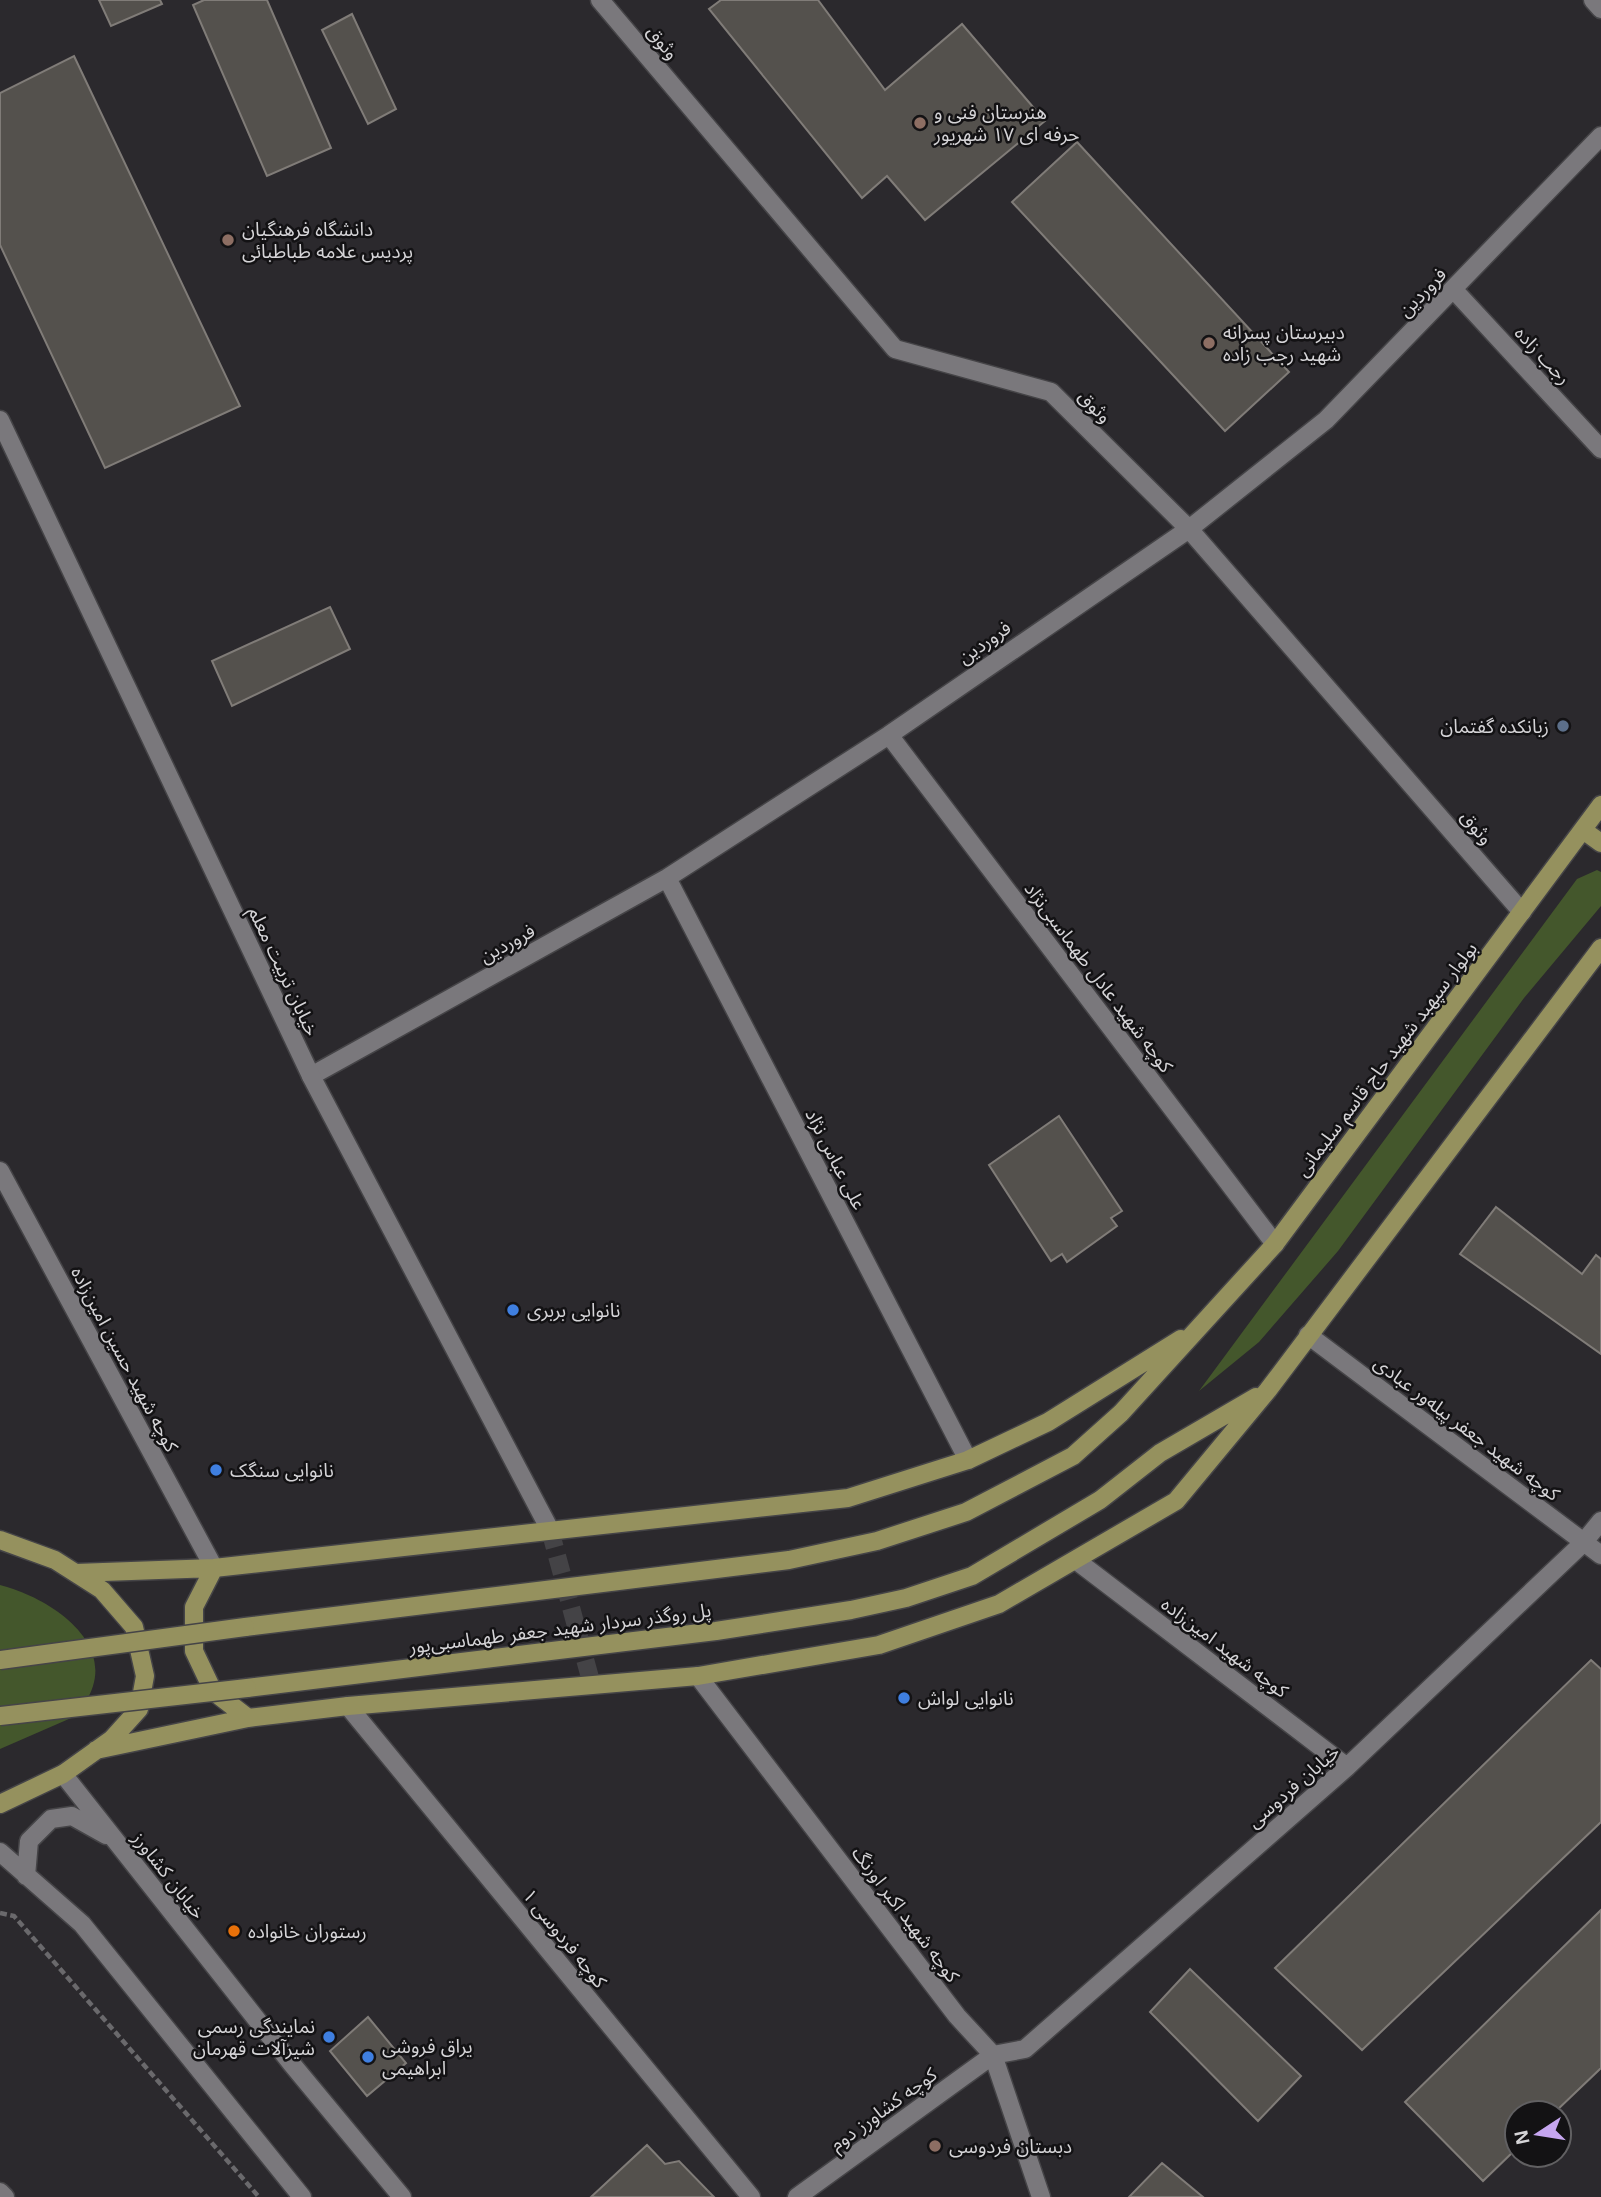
<svg xmlns="http://www.w3.org/2000/svg" width="1601" height="2197" viewBox="0 0 1601 2197" font-family="Helvetica,'Noto Sans Arabic',sans-serif">
<rect width="100%" height="100%" fill="#2b292d"/>
<path fill="#44572c" d="M1597 870 1601 872V906L1524 998 1338 1251 1259 1342 1199 1391 1577 879Z
M0 1585C41 1595 109 1634 93 1686 90 1696 83 1706 78 1715L0 1749Z"/>
<path fill="#54514d" stroke="#807c78" stroke-width="2" d="M99 0H160L162 4 111 26Z
M204 0H267L331 148 267 176 193 5Z
M721 0H818L885 90 962 24 1045 121 925 220 887 176 862 198 709 9Z
M352 14 396 109 368 124 322 30Z
M74 56 240 406 105 468 0 245V93Z
M1077 142 1289 372 1225 431 1012 202Z
M330 607 350 649 232 706 212 661Z
M1059 1116 1122 1211 1111 1218 1117 1226 1067 1262 1062 1254 1051 1261 989 1165Z
M1496 1207 1582 1274 1596 1255 1601 1259V1354L1460 1254Z
M1591 1660 1601 1669V1822L1362 2050 1275 1968Z
M1601 1910V2068L1554 2113H1517V2148L1483 2181 1405 2102Z
M1190 1969 1301 2076 1258 2121 1150 2012Z
M368 2017 406 2063 367 2096 330 2051Z
M647 2145 665 2164 679 2161 714 2197H591Z
M1162 2163 1203 2197H1129Z"/>
<g fill="none" stroke-linecap="round" stroke-linejoin="round">
<path stroke="#444346" stroke-width="18" stroke-dasharray="18 9" stroke-linecap="butt" d="M550 1530 592 1685"/>
<defs>
<path id="minor" d="M600 0 895 349 1051 392 1189 529 1522 912
M1593 0 1601 9
M1454 290 1601 449
M889 735 1275 1244
M667 878 968 1460
M311 1076 667 878 889 735 1189 529 1326 420 1601 136
M0 1171 214 1568
M1308 1335 1601 1555
M1077 1561 1347 1767
M698 1676 957 2016 993 2055 1041 2197
M348 1706 751 2197
M0 2192 5 2197
M797 2197 993 2055 1025 2049 1347 1767 1583 1543 1601 1521"/>
<path id="tertiary" d="M0 420 311 1076 550 1530"/>
<path id="secondary" d="M63 1774 291 2063 402 2197
M0 1852 82 1924 302 2197
M26 1876 29 1841 51 1819 72 1816 106 1835"/>
<path id="primary" d="M1583 830 1601 843
M0 1540 55 1560 102 1590 134 1627 145 1676 139 1709 112 1739 63 1774 0 1804
M214 1568 194 1607V1651L213 1691 248 1718
M76 1573 214 1568 848 1498 968 1460 1048 1422 1181 1339
M245 1627 789 1560 877 1541 966 1512 1073 1456 1121 1413 1275 1244 1601 805
M247 1688 716 1631 851 1610 906 1598 972 1576 1100 1500 1160 1453 1256 1397
M96 1750 248 1718 348 1706 698 1676 879 1645 999 1604 1176 1501 1268 1390 1601 948"/>
</defs>
<use href="#minor" stroke="#454447" stroke-width="21"/>
<use href="#tertiary" stroke="#454447" stroke-width="21"/>
<use href="#secondary" stroke="#454447" stroke-width="21"/>
<use href="#primary" stroke="#454447" stroke-width="21"/>
<path stroke="#6a696c" stroke-width="4.5" stroke-dasharray="7 3.5" stroke-linecap="butt" d="M0 1913 14 1916 259 2197"/>
<use href="#minor" stroke="#7a787c" stroke-width="18"/>
<use href="#tertiary" stroke="#7a787c" stroke-width="18"/>
<use href="#secondary" stroke="#7a787c" stroke-width="18"/>
<use href="#primary" stroke="#95915e" stroke-width="18"/>
<defs>
<path id="primary-bridge" d="M0 1660 245 1627
M0 1716 247 1688"/>
</defs>
<use href="#primary-bridge" stroke="#454447" stroke-width="21" stroke-linecap="butt"/>
<use href="#primary-bridge" stroke="#95915e" stroke-width="18"/>
</g>
<g fill="#8d6e63" stroke="#131214" stroke-width="2.5">
<circle cx="920" cy="123" r="7"/>
<circle cx="228" cy="240" r="7"/>
<circle cx="1209" cy="343" r="7"/>
<circle cx="935" cy="2146" r="7"/>
</g>
<circle fill="#5c6f8a" stroke="#131214" stroke-width="2.5" cx="1563" cy="726" r="7"/>
<g fill="#3f7fe0" stroke="#131214" stroke-width="2.5">
<circle cx="513" cy="1310" r="7"/>
<circle cx="216" cy="1470" r="7"/>
<circle cx="904" cy="1698" r="7"/>
<circle cx="329" cy="2037" r="7"/>
<circle cx="368" cy="2057" r="7"/>
</g>
<circle fill="#e8710a" stroke="#131214" stroke-width="2.5" cx="234" cy="1931" r="7"/>
<g text-anchor="middle" stroke-width="5" stroke-linejoin="round" paint-order="stroke">
<g font-size="19" fill="#d5d4d7" stroke="#131214">
<text transform="translate(663 42) rotate(50)" y="7">وثوق</text>
<text transform="translate(1422 292) rotate(-46)" y="7">فروردین</text>
<text transform="translate(1543 355) rotate(47)" y="7">رجب زاده</text>
<text transform="translate(1095 406) rotate(45)" y="7">وثوق</text>
<text transform="translate(984 642) rotate(-35)" y="7">فروردین</text>
<text transform="translate(1477 827) rotate(49)" y="7">وثوق</text>
<text transform="translate(507 943) rotate(-29)" y="7">فروردین</text>
<text transform="translate(284 971) rotate(65)" y="7">خیابان تربیت معلم</text>
<text transform="translate(1099 977) rotate(53)" y="7">کوچه شهید عادل طهماسبی‌نژاد</text>
<text transform="translate(1386 1059) rotate(-53)" y="7">بولوار سپهبد شهید حاج قاسم سلیمانی</text>
<text transform="translate(836 1159) rotate(63)" y="7">علی عباس نژاد</text>
<text transform="translate(125 1359) rotate(62)" y="7">کوچه شهید حسین امین‌زاده</text>
<text transform="translate(1467 1428) rotate(37)" y="7">کوچه شهید جعفر پیله‌ور عبادی</text>
<text transform="translate(560 1628) rotate(-7)" y="7">پل روگذر سردار شهید جعفر طهماسبی‌پور</text>
<text transform="translate(1225 1647) rotate(37)" y="7">کوچه شهید امین‌زاده</text>
<text transform="translate(1293 1786) rotate(-41)" y="7">خیابان فردوسی</text>
<text transform="translate(169 1875) rotate(52)" y="7">خیابان کشاورز</text>
<text transform="translate(906 1914) rotate(53)" y="7">کوچه شهید اکبر اورنگ</text>
<text transform="translate(565 1938) rotate(51)" y="7">کوچه فردوسی ۱</text>
<text transform="translate(883 2109) rotate(-36)" y="7">کوچه کشاورز دوم</text>
</g>
<g font-size="19" fill="#d5d4d7" stroke="#131214" text-anchor="start">
<text x="934" y="119">هنرستان فنی و<tspan x="934" dy="22">حرفه ای ۱۷ شهریور</tspan></text>
<text x="242" y="236">دانشگاه فرهنگیان<tspan x="242" dy="22">پردیس علامه طباطبائی</tspan></text>
<text x="1223" y="339">دبیرستان پسرانه<tspan x="1223" dy="22">شهید رجب زاده</tspan></text>
<text x="1549" y="733" text-anchor="end">زبانکده گفتمان</text>
<text x="527" y="1317">نانوایی بربری</text>
<text x="230" y="1477">نانوایی سنگک</text>
<text x="918" y="1705">نانوایی لواش</text>
<text x="248" y="1938">رستوران خانواده</text>
<text x="315" y="2033" text-anchor="end">نمایندگی رسمی<tspan x="315" dy="22">شیرآلات قهرمان</tspan></text>
<text x="382" y="2053">یراق فروشی<tspan x="382" dy="22">ابراهیمی</tspan></text>
<text x="949" y="2153">دبستان فردوسی</text>
</g>
</g>
<g transform="translate(1538 2134) rotate(258)"><circle r="33" fill="#131214" stroke="#616062" stroke-width="2"/>
<path d="M0-5L12 26L0 18L-12 26Z" fill="#c6a6f0"/>
<text y="-10" font-size="19" font-weight="bold" text-anchor="middle" fill="#d5d4d7">N</text>
</g>
</svg>
